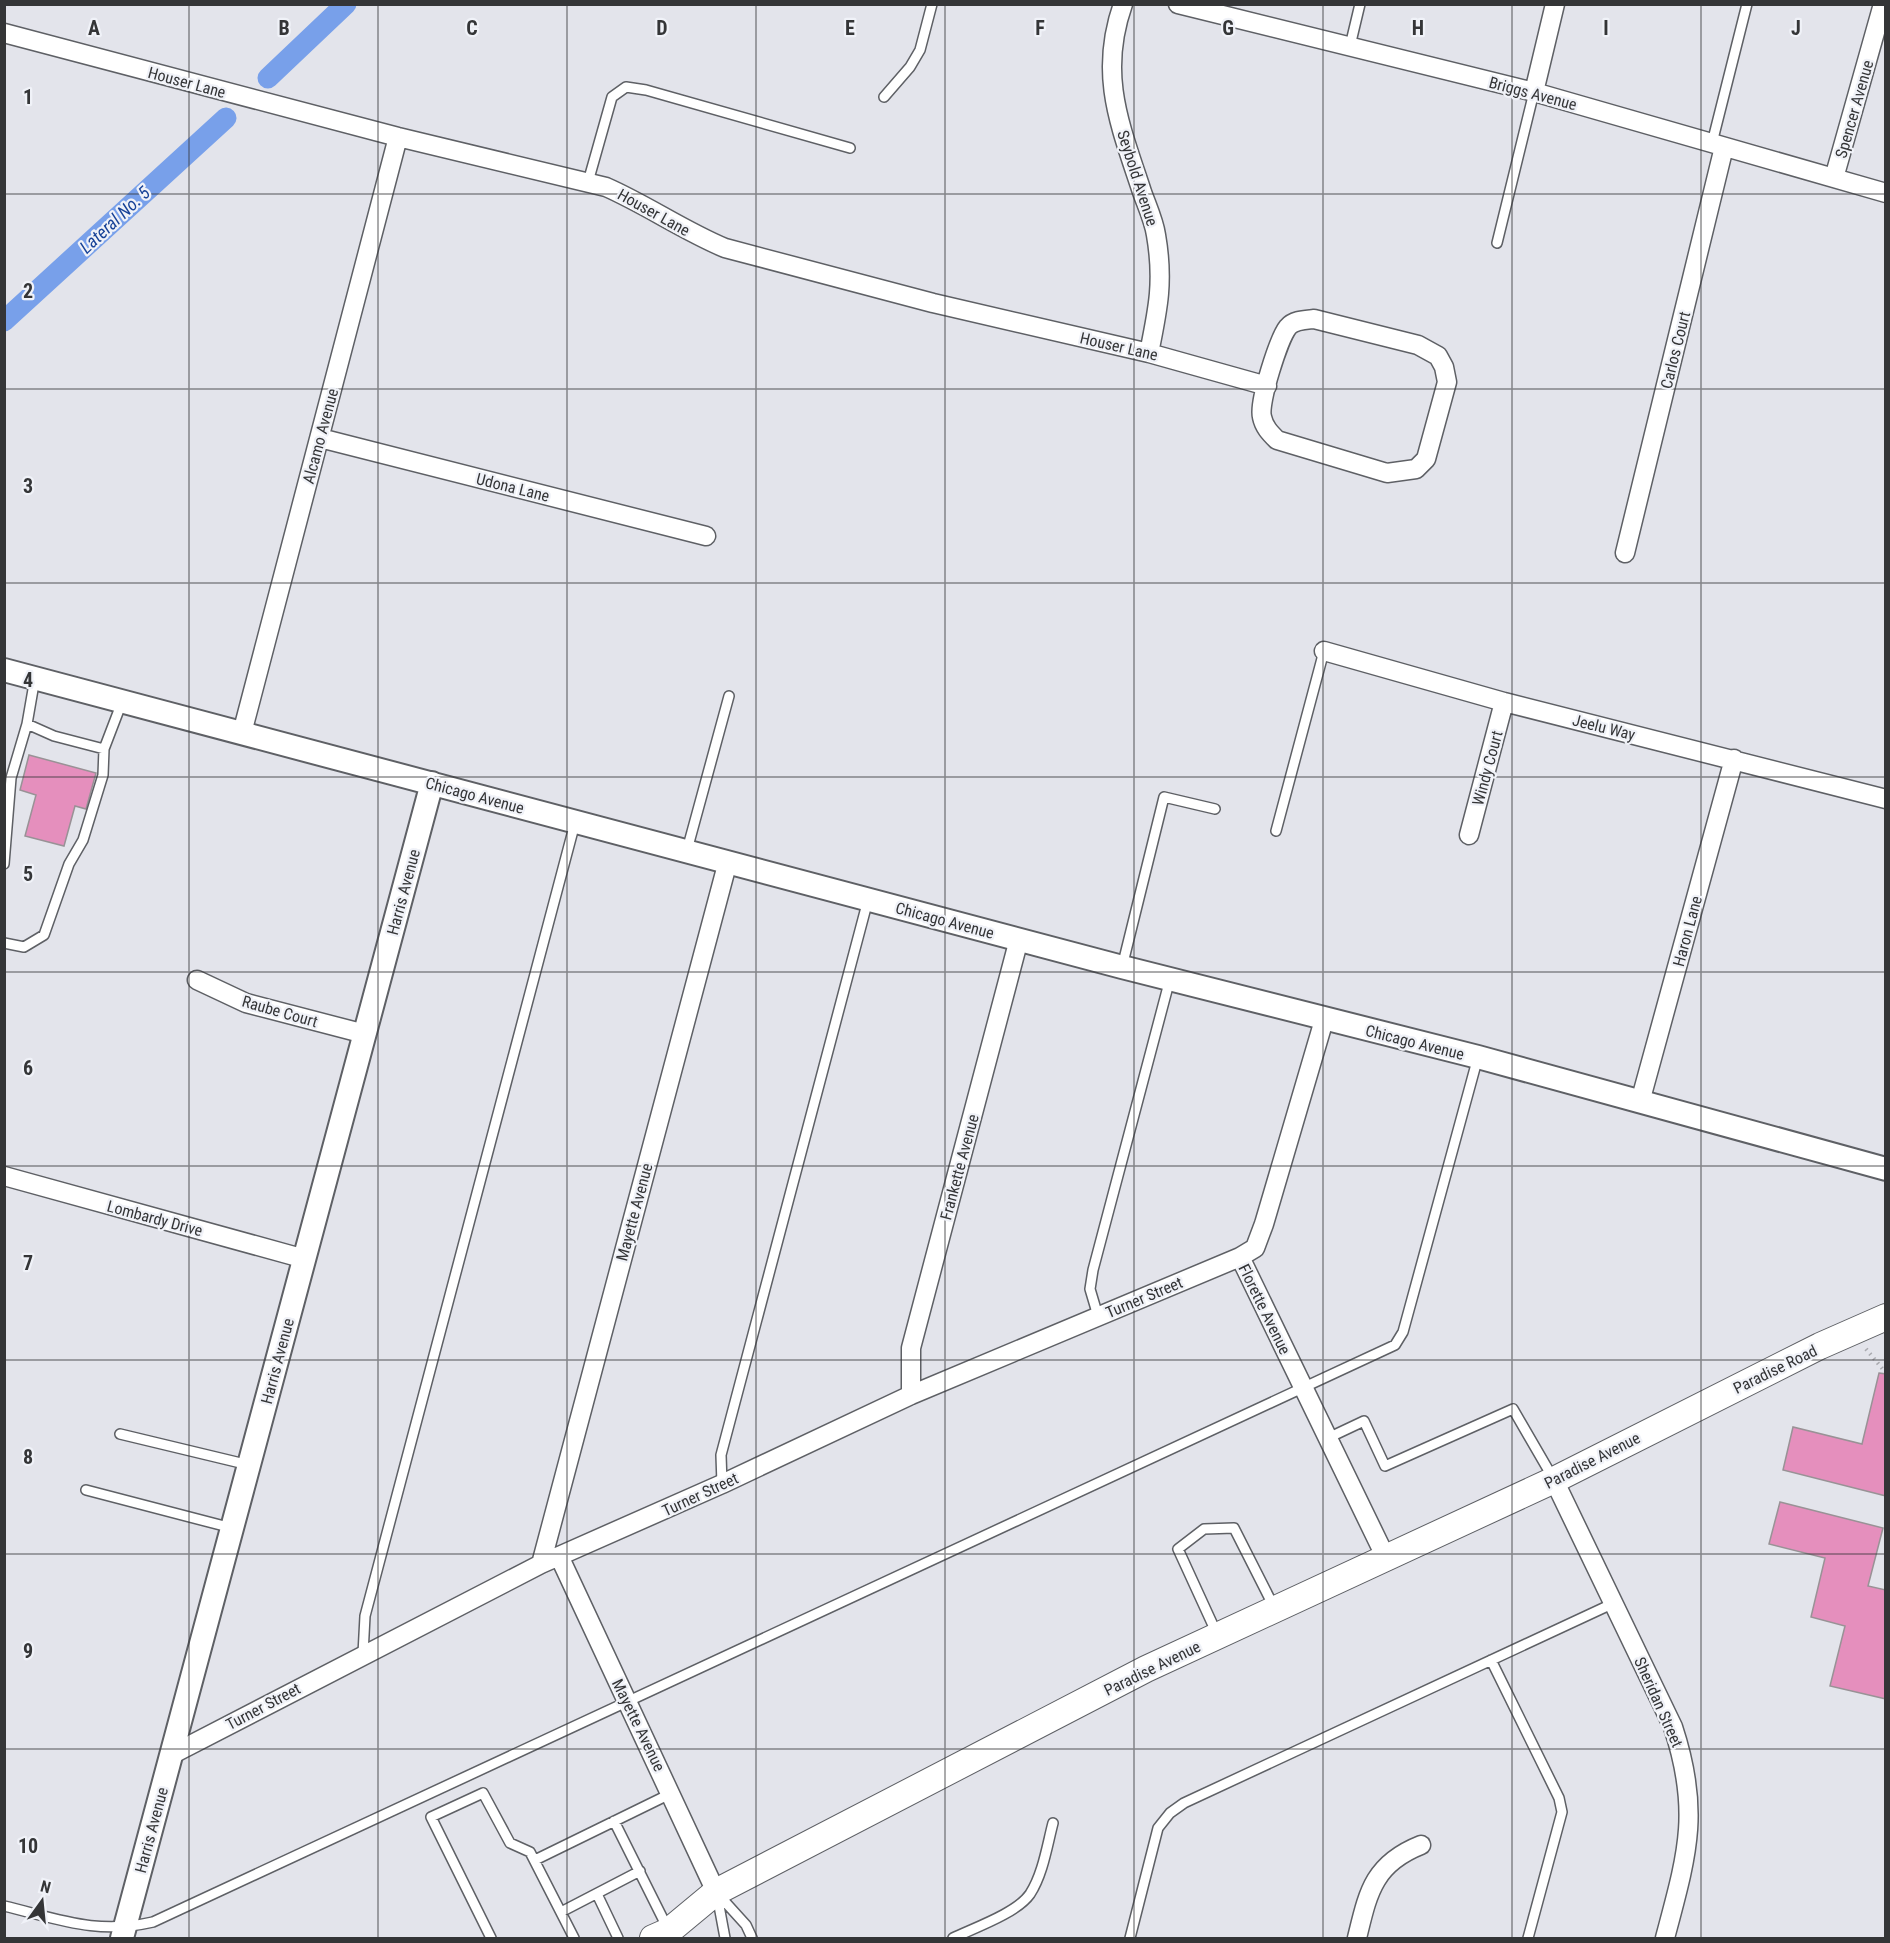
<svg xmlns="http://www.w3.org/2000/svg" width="1890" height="1943" viewBox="0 0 1890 1943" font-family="'Roboto Condensed',sans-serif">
<rect width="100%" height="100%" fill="#e3e4eb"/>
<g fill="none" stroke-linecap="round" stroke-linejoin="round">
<path stroke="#78a0ea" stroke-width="21" d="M268 78 346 4
M4 321 226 118"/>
</g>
<path fill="#e58fbd" stroke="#999296" stroke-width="1.5" d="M29 755 96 773 86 809 75 806 64 846 25 836 36 795 20 790Z
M1879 1373 1886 1374V1496L1783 1470 1793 1427 1862 1444Z
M1780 1502 1883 1528 1868 1586 1886 1590V1699L1830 1686 1845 1626 1811 1617 1825 1558 1769 1544Z"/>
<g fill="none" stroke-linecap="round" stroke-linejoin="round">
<defs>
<path id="service" d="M1350 46 1360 4
M884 97 910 67 920 50 932 4
M1712 143 1747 4
M588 182 612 97 626 87 646 90 850 148
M1497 243 1534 92
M27 724 54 736 104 749
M1276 831 1324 651
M687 850 729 696
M4 864 11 778 27 724 35 678
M4 943 24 947 44 935 69 864 83 840 103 775 104 749 122 702
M1122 967 1164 797 1215 809
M1098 1316 1090 1289 1093 1270 1170 979
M120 1434 249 1465
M1328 1438 1364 1421 1385 1466 1513 1409 1553 1478
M722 1484 721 1455 868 900
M86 1490 232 1528
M1217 1634 1178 1549 1204 1529 1234 1528 1274 1607
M363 1654 365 1616 575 823
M1491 1660 1559 1798 1562 1812 1528 1938
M614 1821 668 1929
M535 1860 672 1793
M717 1893 746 1925 752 1938
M597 1894 618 1938
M717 1895 725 1938
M4 1906C59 1919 96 1935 153 1922L1395 1345 1403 1332 1478 1057
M561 1912 640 1871
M491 1938 431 1817 483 1793 510 1843 530 1852 574 1938
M953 1938C974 1928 1017 1913 1030 1894 1043 1874 1047 1846 1053 1823
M1130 1938 1158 1828 1170 1813 1184 1803 1614 1603"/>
<path id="minor" d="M1123 4C1098 75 1120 125 1142 192 1147 206 1154 221 1156 235 1164 281 1158 309 1149 353
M1178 4 1534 92 1886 193
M4 33 398 137 606 187C647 205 684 231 725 248L933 303 1149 353 1267 386
M1534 92 1555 4
M1834 178 1883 4
M1314 319 1418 345 1438 356 1444 367 1447 382 1426 459 1416 469 1387 473 1277 440C1270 433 1264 427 1262 417 1258 403 1279 338 1288 327 1294 320 1305 320 1314 319Z
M320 438 706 536
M1625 553 1724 147
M1324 651 1504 702 1886 799
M242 733 398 137
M1469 835 1504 702
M197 980 246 1003 365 1034
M1640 1102 1734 759
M4 1176 305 1259
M1240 1257 1386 1558
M911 1395V1348L1019 939
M1554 1480 1673 1727C1701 1812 1687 1855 1665 1938
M560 1558 716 1892
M541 1564 728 861
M171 1755 541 1564 722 1484 911 1395 1240 1257 1255 1248 1264 1224 1324 1020
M1357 1938C1368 1893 1373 1864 1421 1845"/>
<path id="tertiary" d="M4 670 1122 967 1478 1057 1886 1169
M122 1938 432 783"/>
<path id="secondary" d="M653 1938 669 1931 716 1892 1146 1669 1554 1480 1820 1346 1886 1317"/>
</defs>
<use href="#service" stroke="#5e6065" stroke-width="12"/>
<use href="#minor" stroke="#5e6065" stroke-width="21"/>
<use href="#tertiary" stroke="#5e6065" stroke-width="26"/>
<use href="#secondary" stroke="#5e6065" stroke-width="28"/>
<path stroke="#aaabb0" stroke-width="4" stroke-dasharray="1.5 4.5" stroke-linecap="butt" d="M1866 1349 1886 1373"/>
<use href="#service" stroke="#fff" stroke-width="9"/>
<use href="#minor" stroke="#fff" stroke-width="18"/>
<use href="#tertiary" stroke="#fff" stroke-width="22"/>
<use href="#secondary" stroke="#fff" stroke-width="26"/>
</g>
<path fill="none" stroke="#343537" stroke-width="1.5" stroke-opacity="0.55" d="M189 4V1938M378 4V1938M567 4V1938M756 4V1938M945 4V1938M1134 4V1938M1323 4V1938M1512 4V1938M1701 4V1938M4 194H1886M4 389H1886M4 583H1886M4 777H1886M4 972H1886M4 1166H1886M4 1360H1886M4 1554H1886M4 1749H1886"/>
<g text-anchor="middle" stroke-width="4.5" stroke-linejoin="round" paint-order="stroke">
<g font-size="16" fill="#343537" stroke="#f0f2f8">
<text transform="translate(187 82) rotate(15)" y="6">Houser Lane</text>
<text transform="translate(1533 93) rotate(15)" y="6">Briggs Avenue</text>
<text transform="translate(1854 109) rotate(-74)" y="6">Spencer Avenue</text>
<text transform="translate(1138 178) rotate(72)" y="6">Seybold Avenue</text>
<text transform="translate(654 212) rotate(29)" y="6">Houser Lane</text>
<text transform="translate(1119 346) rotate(13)" y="6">Houser Lane</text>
<text transform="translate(1675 350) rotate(-76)" y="6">Carlos Court</text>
<text transform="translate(320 436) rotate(-75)" y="6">Alcamo Avenue</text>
<text transform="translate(513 487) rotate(14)" y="6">Udona Lane</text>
<text transform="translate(1604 727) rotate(14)" y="6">Jeelu Way</text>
<text transform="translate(1487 768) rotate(-75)" y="6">Windy Court</text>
<text transform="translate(475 795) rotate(15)" y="6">Chicago Avenue</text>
<text transform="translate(403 892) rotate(-75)" y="6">Harris Avenue</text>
<text transform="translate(945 920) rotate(15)" y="6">Chicago Avenue</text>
<text transform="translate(1687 931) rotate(-75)" y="6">Haron Lane</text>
<text transform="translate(280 1011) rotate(16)" y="6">Raube Court</text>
<text transform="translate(1415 1042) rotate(14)" y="6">Chicago Avenue</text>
<text transform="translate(959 1167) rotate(-75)" y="6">Frankette Avenue</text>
<text transform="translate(634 1212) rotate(-75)" y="6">Mayette Avenue</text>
<text transform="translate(155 1218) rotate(15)" y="6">Lombardy Drive</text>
<text transform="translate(1144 1297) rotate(-23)" y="6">Turner Street</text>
<text transform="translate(1265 1309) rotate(64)" y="6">Florette Avenue</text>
<text transform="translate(277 1361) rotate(-75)" y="6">Harris Avenue</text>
<text transform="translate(1775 1369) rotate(-26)" y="6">Paradise Road</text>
<text transform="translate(1592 1460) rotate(-27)" y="6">Paradise Avenue</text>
<text transform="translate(700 1494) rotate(-25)" y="6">Turner Street</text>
<text transform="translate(1152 1668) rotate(-26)" y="6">Paradise Avenue</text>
<text transform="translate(1659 1702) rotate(66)" y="6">Sheridan Street</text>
<text transform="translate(263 1706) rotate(-28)" y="6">Turner Street</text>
<text transform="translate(639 1725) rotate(64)" y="6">Mayette Avenue</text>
<text transform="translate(151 1830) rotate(-75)" y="6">Harris Avenue</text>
</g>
<g font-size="18" font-style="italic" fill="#184398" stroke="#f0f2f8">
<text transform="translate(115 220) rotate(-43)" y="6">Lateral No. 5</text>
</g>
</g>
<g font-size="20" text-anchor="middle" font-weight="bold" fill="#343537" stroke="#f0f2f8" stroke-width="4.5" stroke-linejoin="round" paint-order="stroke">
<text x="94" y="35">A</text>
<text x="284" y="35">B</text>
<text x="472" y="35">C</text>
<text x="662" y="35">D</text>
<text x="850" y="35">E</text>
<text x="1040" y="35">F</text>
<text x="1228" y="35">G</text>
<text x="1418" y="35">H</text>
<text x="1606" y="35">I</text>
<text x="1796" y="35">J</text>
<text x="28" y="104">1</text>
<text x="28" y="298">2</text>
<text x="28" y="493">3</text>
<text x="28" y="687">4</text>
<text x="28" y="881">5</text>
<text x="28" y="1075">6</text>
<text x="28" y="1270">7</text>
<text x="28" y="1464">8</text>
<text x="28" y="1658">9</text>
<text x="28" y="1853">10</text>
</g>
<rect width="1890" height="1943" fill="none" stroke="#343537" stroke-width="12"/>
<g transform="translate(42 1901) rotate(15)" stroke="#f0f2f8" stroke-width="4.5" paint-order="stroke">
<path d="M0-4.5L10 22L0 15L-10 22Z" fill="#343537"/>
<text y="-9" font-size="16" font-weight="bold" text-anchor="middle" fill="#343537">N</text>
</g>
</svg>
